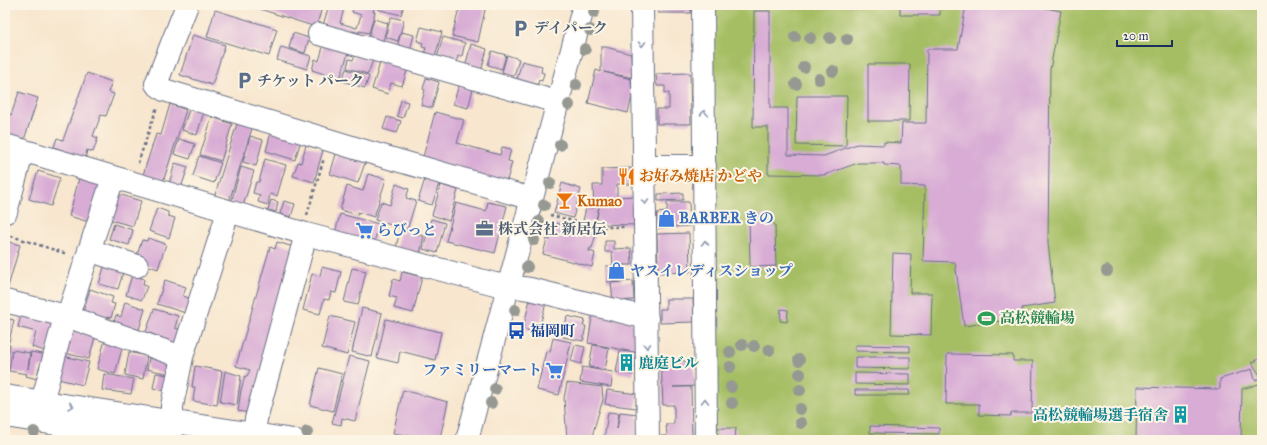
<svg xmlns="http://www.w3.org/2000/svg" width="1267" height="445" viewBox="0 0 1267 445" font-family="'IM FELL Great Primer','Noto Serif JP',serif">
<rect width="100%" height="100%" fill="#fcf5e5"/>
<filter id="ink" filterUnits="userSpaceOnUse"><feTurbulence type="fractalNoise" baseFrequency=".025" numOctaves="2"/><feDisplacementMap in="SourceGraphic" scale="8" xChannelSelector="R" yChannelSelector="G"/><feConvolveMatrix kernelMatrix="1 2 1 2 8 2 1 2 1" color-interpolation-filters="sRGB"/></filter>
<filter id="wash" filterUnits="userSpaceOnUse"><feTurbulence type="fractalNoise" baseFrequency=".012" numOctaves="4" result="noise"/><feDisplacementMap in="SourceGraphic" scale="16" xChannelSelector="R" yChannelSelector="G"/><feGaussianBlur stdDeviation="0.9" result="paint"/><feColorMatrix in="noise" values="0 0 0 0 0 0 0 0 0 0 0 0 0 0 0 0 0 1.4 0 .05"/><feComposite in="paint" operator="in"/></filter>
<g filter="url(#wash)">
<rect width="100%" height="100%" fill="#f8e6ce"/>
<path fill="#a5be64" stroke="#607661" d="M710 5H1262V440H713Z"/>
<g id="blocks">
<path fill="#d8acd5" d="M261 5H323L316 27 260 9Z
M329 5H345L340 23 357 28 361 15 352 12 354 5H375L373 12H375L369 33 359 31V33L352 31 350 36 323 25Z
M378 5H404L401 15 377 9Z
M460 5H486L478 42 452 36Z
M658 5H691V13H658Z
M900 5H940V15H900Z
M966 5H1036V6L1061 11 1050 70 1048 243 1055 303 1022 308 1024 318 964 326 955 262 923 261 925 186 901 185V166L884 165V163H858L824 175 768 174V127H753L754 11H770V108H788V155L824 156 857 144 884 145V142L901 143 902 123H926L927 49H958Z
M215 10 277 29 269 56 207 37Z
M391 17 404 20 398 41 385 37Z
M374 19 388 23 382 44 368 40Z
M421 27 442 32 435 57 424 54 426 48 422 47 423 43 417 41Z
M401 32 414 35 409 54 396 51Z
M293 33 309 38 305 53 289 48Z
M193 35 225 45 212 85 180 75Z
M443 37 465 43 462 56H458L456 63 437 58Z
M325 40 350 47 340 79 312 70 315 59 319 61Z
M471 44 487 49 480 75 464 71Z
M281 47 311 56 307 69 277 60Z
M601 47H606L631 54 632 78 604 72 631 79 632 96 628 113 588 103 596 70 601 72Z
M492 51 506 55 502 69 488 65Z
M355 55 373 60 368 74 347 68 349 59 353 60Z
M507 55 519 59 514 76 502 72Z
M381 60 408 68 402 86 391 83 388 94 372 89Z
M522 61 542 66 541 72 544 73 542 81 539 80 536 89 516 83Z
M868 64H910L909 121H868Z
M346 69 369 76 365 88 342 81Z
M87 73 112 82 108 92 114 94 106 116 101 115 93 136 98 138 93 152 87 150 85 159 54 147 57 138 63 140Z
M690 73 691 124H657V109H669V93H665V86H657L656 74Z
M426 78 439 82 432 108 421 105 425 90 423 89Z
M459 85 473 89 468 108 453 104Z
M19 92 38 98 23 143 5 137V113L11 115Z
M797 96H847L846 146 796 145Z
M401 100 408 102 403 118 397 116Z
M170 104 186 110 163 182 143 175 156 134 161 135Z
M190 107 204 111 197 135 182 130Z
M435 112 464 120 457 143 500 155 502 147 511 149 508 161 512 162 506 184 422 161Z
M212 117 232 124 221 161 200 155Z
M239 117 254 122 229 202 214 198Z
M387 117 401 121 397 133 383 129Z
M272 128 302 137 295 160 266 151Z
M250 136 263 140 256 166 243 162Z
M179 139 195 144 190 159 174 154Z
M306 145 323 150 314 182 293 176 298 162 301 163Z
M337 151 366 160 358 183 330 174Z
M199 156 221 163 214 183 193 176Z
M265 159 286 165 277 196 270 194 268 205 258 202 260 195 253 193 256 182H259Z
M175 163 188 167 181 188 169 184Z
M241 167 254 171 243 206 231 203Z
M631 168 632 184H617V197L635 196 636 225 596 224 599 207 595 224 583 221 586 208H594L593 185H602V169Z
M38 171 60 178 51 206 29 199Z
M368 174 386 179 374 217 358 212V215L340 210 347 186 363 191Z
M79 178 104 185 89 222 69 216Z
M425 179 439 184 432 205 418 201Z
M562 183 581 189 573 218 554 213Z
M396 184 409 189 406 198 416 201 407 230 375 220 381 202 390 205Z
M441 185 458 190 449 221 432 215Z
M683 193V200L658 201V194Z
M118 194 141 201 133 226 110 220Z
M271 200 278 202 276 212 268 210Z
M284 201 295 204 291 217 280 214Z
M488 202 507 206 495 253 446 241 456 203 486 211Z
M667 202H689L690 226 657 228V213L667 212Z
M157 208 168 212V216L175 218 169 238 149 231Z
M340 214 379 224 374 243 335 233Z
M766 215 775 225 776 266 750 267 749 216Z
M431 219 445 223 437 253 423 249Z
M552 222 596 234 592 248H590L589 251 595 253 592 267 543 254 547 239 550 240V236H548Z
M114 224 133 230 129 245 109 239Z
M400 230 424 236 420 254 396 248Z
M689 233 690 272 658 273 657 234Z
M148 238 166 244 158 269 135 261 142 240 147 241Z
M5 241 20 245 6 294H5Z
M605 241H614V249L631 248 632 265H622V281L607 282 606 266H613L612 252H605Z
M277 242 300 249 255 414 238 411 241 390 245 376H247L250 370 236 366 270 247 275 249Z
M893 253 911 254 910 293H932L931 335 891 334Z
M106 261 125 266 118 289 99 284Z
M322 267 341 272 336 293 331 292 329 300 324 299 320 314 303 310 312 274 320 276Z
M352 268 366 271 358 305 344 302Z
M402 272 422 277 413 313 394 308 397 298 389 296 393 279 400 281Z
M132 275 144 279 143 285 147 286 142 300 126 295Z
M165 280 186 287 183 296 192 299 189 314 157 304Z
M633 281 634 300 613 301 611 283Z
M90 289 113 297 111 303 115 304 111 318 107 317 105 322 82 315Z
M531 295 547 299 538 333 523 329Z
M666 299H693L694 322 660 323V309H666Z
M125 302 145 309 138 333 113 325 116 315 121 317Z
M362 308 382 313 372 357 352 352Z
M154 309 178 316 175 328 182 330 177 347 161 342 163 338 146 332Z
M781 309 788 310 787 322 780 321Z
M593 311 637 324 638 353 588 343Z
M22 312 56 322 48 352 32 347 36 332 18 327Z
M330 316 355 322 347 355 322 348Z
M567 316 585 320 583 326H586L583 341 563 337Z
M5 318 14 320 9 342H5Z
M386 319 441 332 435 360 400 351 398 363 377 358Z
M71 330 95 337 89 359 65 353Z
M553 338 571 342 559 395 537 390 546 351 550 352Z
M105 340 123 345 115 374 97 369Z
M5 344 10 345 7 362H5Z
M575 345 585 347 581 364 571 361Z
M593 345 609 348 605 370 589 367Z
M855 345 910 346V352L855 351Z
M12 350 30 353 28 369 31 352 48 355 46 368 39 367 37 379 26 376 27 374 9 371Z
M620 351 637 353 633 375 616 372Z
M129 352 147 356 143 379 125 375Z
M947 354 1013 355V361H1033L1032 413H1011V416L979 415V404H946Z
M63 356 89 362 83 385 58 379Z
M349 356 370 361 355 421 342 418 341 425 332 423Z
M855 357H910V369L855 368Z
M1262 357V383L1242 389 1241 440H1136L1137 387 1220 389V379L1252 369 1255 380 1262 378 1252 363Z
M149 358 175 364 173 375 147 369Z
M661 361H694L695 386 673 387H691L692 436H696V440H661V436H667L666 424H674V405H663Z
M195 366 222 371 217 405 193 401 195 387H192Z
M582 367 613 372 611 387 580 382Z
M319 368 342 374 333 411 310 405Z
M225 371 241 376 237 405 220 402Z
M156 373 172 376 169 392 153 388Z
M855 373 910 374V385L855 384Z
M104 374 134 379 131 394 102 390Z
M567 383 602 387 603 400 598 415 591 440H567L564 398Z
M403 390 448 402 440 438 435 440H431L393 433Z
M607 390 637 394 636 408 605 404Z
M855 390H909L910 395H855Z
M608 412 619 413 617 429 620 412 637 414 638 440H604Z
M870 426 939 428V434L870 433Z
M717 428H736L735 440H717Z"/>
</g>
</g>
<g filter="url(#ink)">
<use href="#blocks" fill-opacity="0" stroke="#686f85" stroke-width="1"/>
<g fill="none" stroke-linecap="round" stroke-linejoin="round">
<defs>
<path id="minor" d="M187 5 156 84 164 90 365 151 532 199
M642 5 648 440
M703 5 706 440
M319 34 557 102
M5 145 306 234 495 284 530 289 647 318
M644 166H705
M6 212 23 150
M89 250 137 266
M5 301 66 316 182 357
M5 396 293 440
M5 416 159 440
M38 421 42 402 63 324 70 309 113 178
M170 440 172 422V406L182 357 228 212
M253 440 256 419 306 234
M467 440 584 5"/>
</defs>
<use href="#minor" stroke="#686f85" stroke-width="24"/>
<path stroke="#686f85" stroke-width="2.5" stroke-dasharray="3 3" stroke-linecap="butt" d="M138 163 157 107
M307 215 324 158
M550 215 596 227H626
M5 234 67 254"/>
<use href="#minor" stroke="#fff" stroke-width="22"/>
</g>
<g fill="#959992">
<circle cx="594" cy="12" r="6"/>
<circle cx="590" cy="30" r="6"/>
<circle cx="795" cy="37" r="6"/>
<circle cx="810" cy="38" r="6"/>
<circle cx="830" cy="38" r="6"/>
<circle cx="847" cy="39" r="6"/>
<circle cx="585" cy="49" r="6"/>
<circle cx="804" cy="67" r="6"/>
<circle cx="833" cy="71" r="6"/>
<circle cx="819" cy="79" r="6"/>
<circle cx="796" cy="84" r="6"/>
<circle cx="576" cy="85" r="6"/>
<circle cx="569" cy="105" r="6"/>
<circle cx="560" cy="145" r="6"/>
<circle cx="550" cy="183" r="6"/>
<circle cx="544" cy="205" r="6"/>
<circle cx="539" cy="222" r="6"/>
<circle cx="534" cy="240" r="6"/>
<circle cx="527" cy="267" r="6"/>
<circle cx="1107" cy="271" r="6"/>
<circle cx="515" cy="310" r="6"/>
<circle cx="742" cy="345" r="6"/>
<circle cx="754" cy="346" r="6"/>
<circle cx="769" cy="350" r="6"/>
<circle cx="730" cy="352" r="6"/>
<circle cx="799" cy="360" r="6"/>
<circle cx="730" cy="367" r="6"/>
<circle cx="800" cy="374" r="6"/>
<circle cx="731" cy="387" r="6"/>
<circle cx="495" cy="389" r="6"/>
<circle cx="800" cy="390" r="6"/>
<circle cx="491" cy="403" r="6"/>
<circle cx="732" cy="403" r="6"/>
<circle cx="800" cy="409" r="6"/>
<circle cx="801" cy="423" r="6"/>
<circle cx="34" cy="432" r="6"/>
<circle cx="307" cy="432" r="6"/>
</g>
<defs><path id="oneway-chevron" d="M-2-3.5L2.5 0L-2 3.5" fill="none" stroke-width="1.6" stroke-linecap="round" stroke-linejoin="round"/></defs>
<g stroke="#8d97ae">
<use href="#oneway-chevron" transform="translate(642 44) rotate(89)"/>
<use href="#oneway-chevron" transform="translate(704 113) rotate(-91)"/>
<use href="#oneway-chevron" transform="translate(645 202) rotate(89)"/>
<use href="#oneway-chevron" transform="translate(705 243) rotate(-90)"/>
<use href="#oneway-chevron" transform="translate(647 346) rotate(89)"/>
<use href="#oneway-chevron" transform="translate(705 401) rotate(-90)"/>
<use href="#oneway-chevron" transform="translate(71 406) rotate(9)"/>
</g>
</g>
<defs>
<symbol id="parking-bare" viewBox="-9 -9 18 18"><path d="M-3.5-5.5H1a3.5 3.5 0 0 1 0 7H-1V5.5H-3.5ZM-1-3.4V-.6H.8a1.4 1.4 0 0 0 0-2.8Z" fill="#5c6f8a" stroke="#fcf5e5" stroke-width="2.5" paint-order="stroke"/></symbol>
<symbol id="restaurant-bare" viewBox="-9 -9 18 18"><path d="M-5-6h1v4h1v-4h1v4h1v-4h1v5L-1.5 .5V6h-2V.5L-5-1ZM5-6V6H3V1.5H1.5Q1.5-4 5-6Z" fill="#e8710a" stroke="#fcf5e5" stroke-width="2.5" paint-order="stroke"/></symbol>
<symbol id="bar-bare" viewBox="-9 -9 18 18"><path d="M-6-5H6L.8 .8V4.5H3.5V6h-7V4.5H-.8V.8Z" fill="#e8710a" stroke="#fcf5e5" stroke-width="2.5" paint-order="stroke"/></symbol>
<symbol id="shop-bare" viewBox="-9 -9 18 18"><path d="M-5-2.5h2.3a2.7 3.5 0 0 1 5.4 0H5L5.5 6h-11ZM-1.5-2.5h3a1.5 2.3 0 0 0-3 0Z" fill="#3f7fe0" stroke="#fcf5e5" stroke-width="2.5" paint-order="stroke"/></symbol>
<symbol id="office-bare" viewBox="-9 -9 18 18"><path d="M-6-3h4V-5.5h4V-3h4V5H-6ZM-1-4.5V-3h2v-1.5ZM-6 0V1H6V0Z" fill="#5c6f8a" stroke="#fcf5e5" stroke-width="2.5" paint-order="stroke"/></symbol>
<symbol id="supermarket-bare" viewBox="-9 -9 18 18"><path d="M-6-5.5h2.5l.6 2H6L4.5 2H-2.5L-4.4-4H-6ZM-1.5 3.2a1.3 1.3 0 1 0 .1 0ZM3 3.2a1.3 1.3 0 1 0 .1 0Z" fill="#3f7fe0" stroke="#fcf5e5" stroke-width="2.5" paint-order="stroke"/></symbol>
<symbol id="stadium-bare" viewBox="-9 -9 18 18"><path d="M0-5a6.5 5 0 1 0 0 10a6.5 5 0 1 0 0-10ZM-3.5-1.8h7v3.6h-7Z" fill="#2e9e5b" stroke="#fcf5e5" stroke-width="2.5" paint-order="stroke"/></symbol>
<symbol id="bus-bare" viewBox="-9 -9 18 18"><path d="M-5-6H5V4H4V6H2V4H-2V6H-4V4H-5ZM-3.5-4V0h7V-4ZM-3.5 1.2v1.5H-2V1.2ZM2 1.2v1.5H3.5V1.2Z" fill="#1a4fb4" stroke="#fcf5e5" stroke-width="2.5" paint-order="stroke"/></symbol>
<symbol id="building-bare" viewBox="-9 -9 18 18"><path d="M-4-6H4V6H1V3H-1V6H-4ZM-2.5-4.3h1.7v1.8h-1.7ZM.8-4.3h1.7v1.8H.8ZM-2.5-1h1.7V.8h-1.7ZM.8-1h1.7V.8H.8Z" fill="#0f9aa8" stroke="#fcf5e5" stroke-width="2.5" paint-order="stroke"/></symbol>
</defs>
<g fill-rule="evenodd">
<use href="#parking-bare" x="508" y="16" width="25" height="25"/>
<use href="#parking-bare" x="232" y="68" width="25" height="25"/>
<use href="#restaurant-bare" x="614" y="164" width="25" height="25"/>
<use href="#bar-bare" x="552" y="188" width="25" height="25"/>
<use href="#shop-bare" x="654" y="206" width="25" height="25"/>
<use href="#office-bare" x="472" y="216" width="25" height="25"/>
<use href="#supermarket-bare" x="352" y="218" width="25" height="25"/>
<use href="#shop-bare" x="604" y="258" width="25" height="25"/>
<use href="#stadium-bare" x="974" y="306" width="25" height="25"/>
<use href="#bus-bare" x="504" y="318" width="25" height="25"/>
<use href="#building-bare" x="614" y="350" width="25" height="25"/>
<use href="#supermarket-bare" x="542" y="358" width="25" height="25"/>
<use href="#building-bare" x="1168" y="402" width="25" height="25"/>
</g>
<g text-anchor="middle" stroke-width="4" stroke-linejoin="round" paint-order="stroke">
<g font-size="15" font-weight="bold" fill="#4e5e75" stroke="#fcf5e5" text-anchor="start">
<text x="534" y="33">デイパーク</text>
<text x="257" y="86">チケット パーク</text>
<text x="498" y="234">株式会社 新居伝</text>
</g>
<g font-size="15" font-weight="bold" fill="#c56008" stroke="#fcf5e5" text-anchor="start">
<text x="639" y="181">お好み焼店 かどや</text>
<text x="577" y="206">Kumao</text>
</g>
<g font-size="15" font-weight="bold" fill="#366cbe" stroke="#fcf5e5" text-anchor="start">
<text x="679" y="223">BARBER きの</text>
<text x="377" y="235">らびっと</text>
<text x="630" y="276">ヤスイレディスショップ</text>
<text x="542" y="375" text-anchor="end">ファミリーマート</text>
</g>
<g font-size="15" font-weight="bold" fill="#27864d" stroke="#fcf5e5" text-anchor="start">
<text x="1000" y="323">高松競輪場</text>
</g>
<g font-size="15" font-weight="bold" fill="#164399" stroke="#fcf5e5" text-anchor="start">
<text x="530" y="336">福岡町</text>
</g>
<g font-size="15" font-weight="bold" fill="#0d838f" stroke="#fcf5e5" text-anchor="start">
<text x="639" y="368">鹿庭ビル</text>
<text x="1168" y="420" text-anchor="end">高松競輪場選手宿舎</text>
</g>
</g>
<rect width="1267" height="445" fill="none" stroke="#fcf5e5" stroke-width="20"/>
<path d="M1117 40v6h55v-6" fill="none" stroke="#1b2f5e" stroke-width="2"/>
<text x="1123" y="40" font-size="12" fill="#1b2f5e" stroke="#fcf5e5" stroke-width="3" paint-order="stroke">20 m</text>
</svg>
